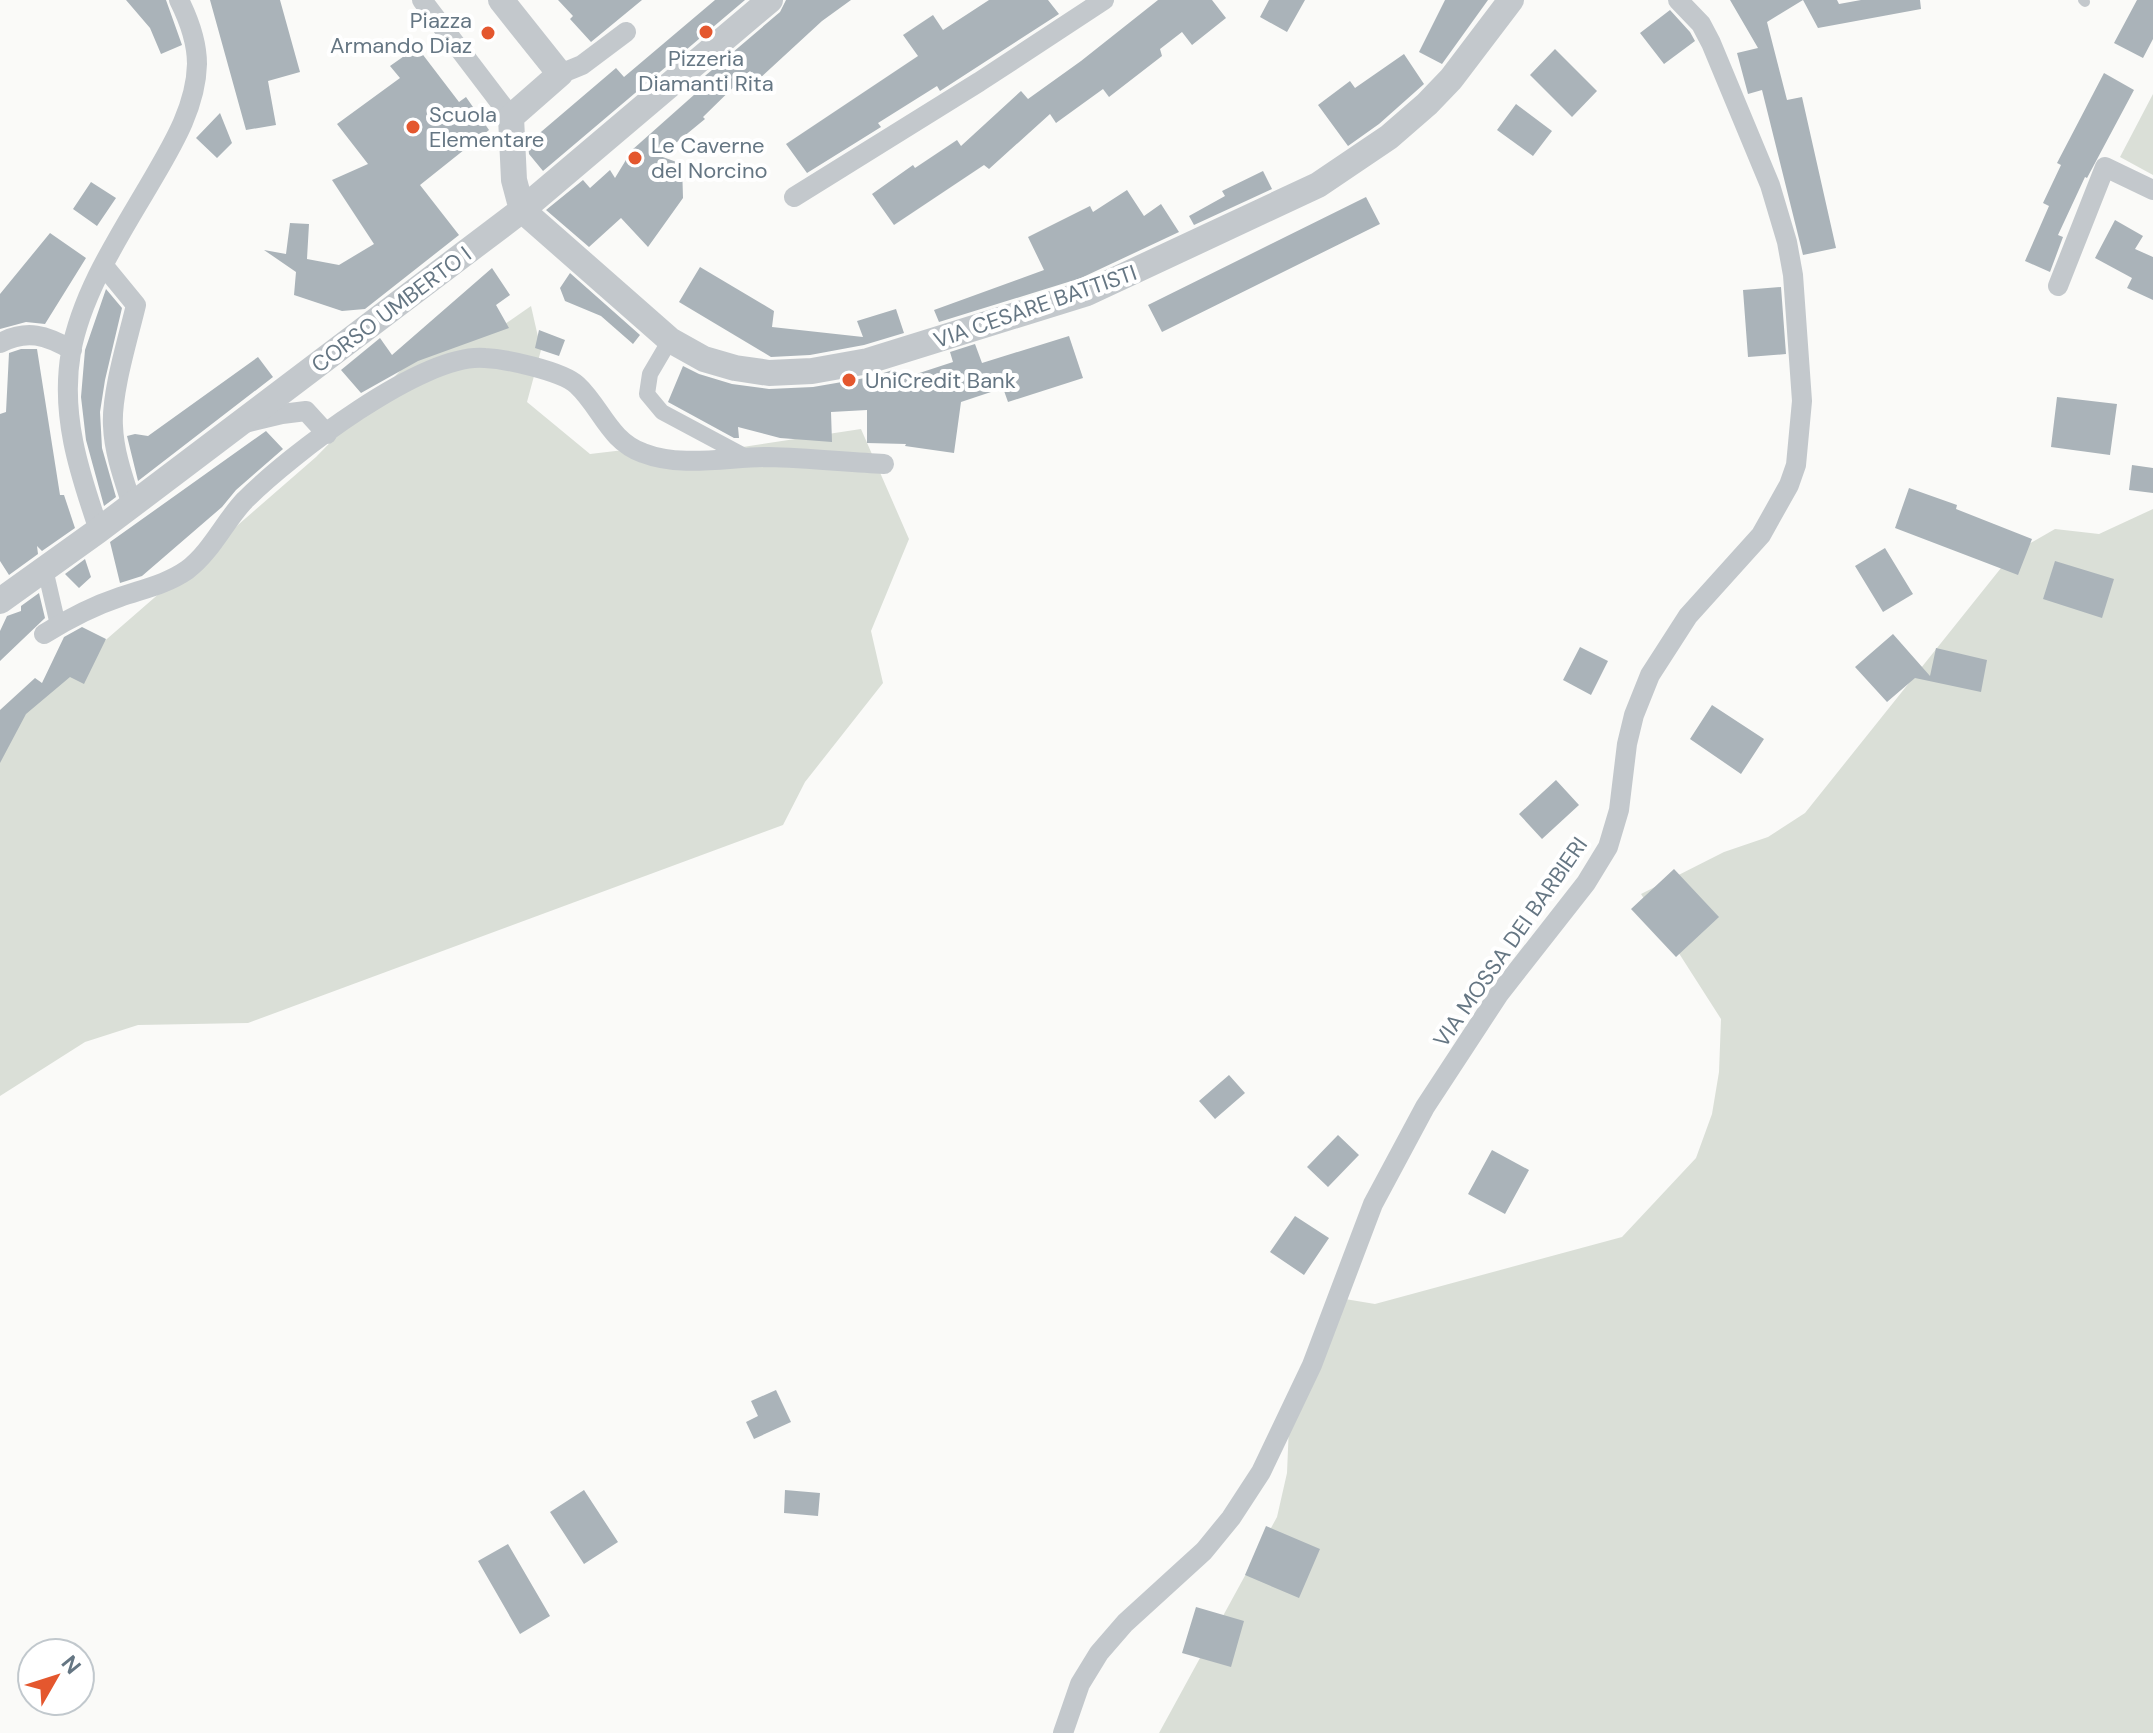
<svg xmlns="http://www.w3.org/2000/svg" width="2153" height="1733" viewBox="0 0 2153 1733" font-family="'DM Sans',sans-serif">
<rect width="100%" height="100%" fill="#fafaf8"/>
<path fill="#dadfd7" d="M2153 94V175L2120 157Z
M531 306 541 350 527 402 590 454 641 448 697 454 861 429 909 539 871 631 883 683 805 782 783 825 248 1023 138 1025 85 1042 0 1096V732L316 457 442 328 495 331Z
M2153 509V1733H1159L1277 1517 1287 1473 1289 1425 1333 1297 1375 1304 1622 1237 1696 1158 1712 1114 1719 1072 1721 1019 1641 894 1724 852 1768 837 1805 813 2013 553 2055 529 2099 534Z"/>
<path fill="#aab3b9" d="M126 0H166L182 45 161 54 150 28Z
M210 0H280L300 72 268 81 276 125 246 130Z
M558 0H642L591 42 570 19 573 16Z
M715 0H745L543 171 529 154 528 143 616 68 624 77Z
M786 0H851L822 21 758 80 750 71 703 117 705 119 660 156 682 164 683 198 648 247 621 218 589 247 546 210 583 180 590 188 610 170 615 178 632 150 704 86 699 81 780 12Z
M989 0H1048L1059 14 940 91 937 86 878 123 881 127 873 132 807 173 786 144 918 56 903 35 933 15 943 30Z
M1158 0H1212L1226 18 1192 45 1182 32 1160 49 1162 56 1109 97 1103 89 1056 123 1050 114 989 169 984 165 894 225 872 194 913 165 915 168 957 140 961 146 1021 91 1028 99 1081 61Z
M1269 0H1305L1287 32 1260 17Z
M1445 0H1488L1442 64 1419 52Z
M1730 0H1837L1839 4 1861 0H1920L1921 9 1818 28 1803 0 1767 22 1787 100 1802 97 1836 248 1803 255 1762 90 1748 94 1737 53 1758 48Z
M2137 0H2153V39L2143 58 2114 43Z
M1670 10 1690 32 1695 41 1664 64 1640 33Z
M417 47 459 102 466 97 489 130 420 185 459 235 365 309 342 311 294 295 296 272 264 250 286 254 290 223 309 224 307 259 339 265 374 244 332 180 368 164 337 124 400 78 390 66Z
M1555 49 1597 91 1572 117 1530 75Z
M1404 54 1424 84 1379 124 1348 146 1318 105 1350 81 1355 88Z
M2104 73 2134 90 2087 178 2085 177 2058 235 2063 237 2050 272 2025 261 2049 206 2043 203 2061 165 2057 163Z
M1516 104 1552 131 1533 156 1497 130Z
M220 113 232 143 217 158 196 138Z
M1263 171 1272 189 1194 225 1189 216 1225 196 1222 191Z
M91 182 116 198 97 226 73 209Z
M1127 190 1144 216 1161 204 1179 232 1081 278 939 322 934 310 1044 270 1028 237 1090 206 1093 212Z
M1366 197 1380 224 1162 332 1148 305Z
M2115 220 2143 236 2135 249 2153 257V300L2127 288 2132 278 2095 258Z
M50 233 86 258 45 324 26 322 0 329V294Z
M700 267 774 311 772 327 863 337 857 321 896 309 904 333 864 345 810 355 771 357 679 302Z
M492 268 510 295 496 305 509 328 418 361 361 393 341 370 380 338 392 355Z
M570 273 640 335 633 344 601 316 565 301 560 288Z
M1781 287 1786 354 1748 357 1743 290Z
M106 289 122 308 105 380 100 412 102 448 116 497 104 506 86 440 81 397 85 350Z
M539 330 565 340 559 356 535 348Z
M1069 336 1083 378 1008 402 1003 388 961 402 954 453 905 446 906 444 867 443V410L831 412 832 442 780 438 738 427 739 438H734L668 402 683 366 699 374 732 384 769 389 813 387 871 377 896 369 898 380 953 362 950 352 975 344 982 363Z
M21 349H37L60 495H64L75 528 42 551 37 546 38 554 9 575 0 561V414L6 412 9 353Z
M258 357 273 377 138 481 127 436 135 434 148 436Z
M2057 397 2117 404 2110 455 2051 447Z
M266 431 283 449 236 490 222 507 142 576 120 583 110 542Z
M2132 465 2153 468V493L2129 490Z
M1909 488 1957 505 1956 509 2032 539 2018 575 1895 528Z
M1885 548 1913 594 1883 612 1855 566Z
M85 559 91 577 79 588 65 574Z
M2055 561 2114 579 2102 618 2043 599Z
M39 593 45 618 0 661V631L7 616 21 611V606Z
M82 627 106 639 84 684 70 677 26 714 0 763V710L35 678 42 683 64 637Z
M1893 634 1930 676 1936 648 1987 660 1981 692 1915 678 1887 702 1855 667Z
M1580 647 1608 661 1591 695 1563 680Z
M1712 705 1764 739 1741 774 1690 739Z
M1556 780 1579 805 1542 839 1519 814Z
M1674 869 1719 917 1676 957 1631 909Z
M1229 1075 1245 1093 1215 1119 1199 1101Z
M1338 1135 1359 1155 1328 1187 1307 1167Z
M1492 1150 1529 1170 1505 1214 1468 1194Z
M1295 1216 1329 1238 1304 1275 1270 1252Z
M776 1390 791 1422 754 1439 746 1422 758 1416 751 1401Z
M584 1490 618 1542 584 1564 550 1512Z
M785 1490 820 1493 818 1516 784 1513Z
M1266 1526 1320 1549 1299 1598 1245 1575Z
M508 1544 550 1616 520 1634 478 1561Z
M1196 1607 1244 1621 1231 1667 1182 1653Z"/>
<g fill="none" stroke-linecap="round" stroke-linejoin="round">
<path stroke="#c3c8cc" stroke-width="10" d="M2083 0 2085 2"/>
<path stroke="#c3c8cc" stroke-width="16" d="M670 340 650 374 647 394 662 412 748 458
M45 569 58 625"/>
<path stroke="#c3c8cc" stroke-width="20" d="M422 0 511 117
M560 74 582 65 626 32
M794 197 979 82 1104 0
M104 266 136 305C128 339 111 393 113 426 114 453 124 480 132 505
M2058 286 2105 167 2153 190
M0 343C27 329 46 335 72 350
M245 423 282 414 306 411 327 434
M99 530C79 472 60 414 71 352 82 293 118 238 148 187 170 149 196 109 197 64 197 42 189 20 179 0
M44 634C68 619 93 606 120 597 143 589 167 584 187 570 212 551 224 522 245 500 289 456 423 352 485 358 506 359 562 371 577 385 601 407 609 441 643 453 681 468 729 457 769 457 807 458 846 462 884 464
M1063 1733 1080 1684 1099 1653 1125 1623 1204 1551 1231 1518 1261 1472 1312 1365 1373 1204 1425 1107 1499 994 1586 883 1608 847 1619 810 1627 744 1634 715 1650 675 1688 616 1761 535 1789 485 1796 465 1802 401 1793 275 1787 242 1770 185 1711 43 1701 24 1678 0"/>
<path stroke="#c3c8cc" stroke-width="26" d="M501 0 560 74 511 117 514 180 522 210
M522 210 670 340 704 359 735 368 769 373 812 371 868 361 1087 293 1318 185 1389 137 1427 104 1451 79 1511 0
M0 601 99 530 522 210 770 0"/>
</g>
<g fill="#e4572e" stroke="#fff" stroke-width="3">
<circle cx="706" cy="32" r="8"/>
<circle cx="488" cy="33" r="8"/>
<circle cx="413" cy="127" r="8"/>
<circle cx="635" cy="158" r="8"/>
<circle cx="849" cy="380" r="8"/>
</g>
<g text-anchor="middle" stroke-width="8" stroke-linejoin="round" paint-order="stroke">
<g font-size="22" fill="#657683" stroke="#fff" text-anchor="start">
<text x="472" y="28" text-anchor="end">Piazza<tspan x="472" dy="25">Armando Diaz</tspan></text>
<text x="706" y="66" text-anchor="middle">Pizzeria<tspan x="706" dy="25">Diamanti Rita</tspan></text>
<text x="429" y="122">Scuola<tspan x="429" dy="25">Elementare</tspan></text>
<text x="651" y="153">Le Caverne<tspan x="651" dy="25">del Norcino</tspan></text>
<text x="865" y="388">UniCredit Bank</text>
</g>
<g font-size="22" fill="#657683" stroke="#fff">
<text transform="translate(1035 306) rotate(-19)" y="8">VIA CESARE BATTISTI</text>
<text transform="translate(391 309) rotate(-37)" y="8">CORSO UMBERTO I</text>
<text transform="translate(1510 942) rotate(-55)" y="8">VIA MOSSA DEI BARBIERI</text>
</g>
</g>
<g transform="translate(56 1677) rotate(51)"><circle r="38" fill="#ffffff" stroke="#c1c8cd" stroke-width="2"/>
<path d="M0-6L14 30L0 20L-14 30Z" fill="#e4572e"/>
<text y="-12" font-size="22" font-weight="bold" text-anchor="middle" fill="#657683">N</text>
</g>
</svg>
